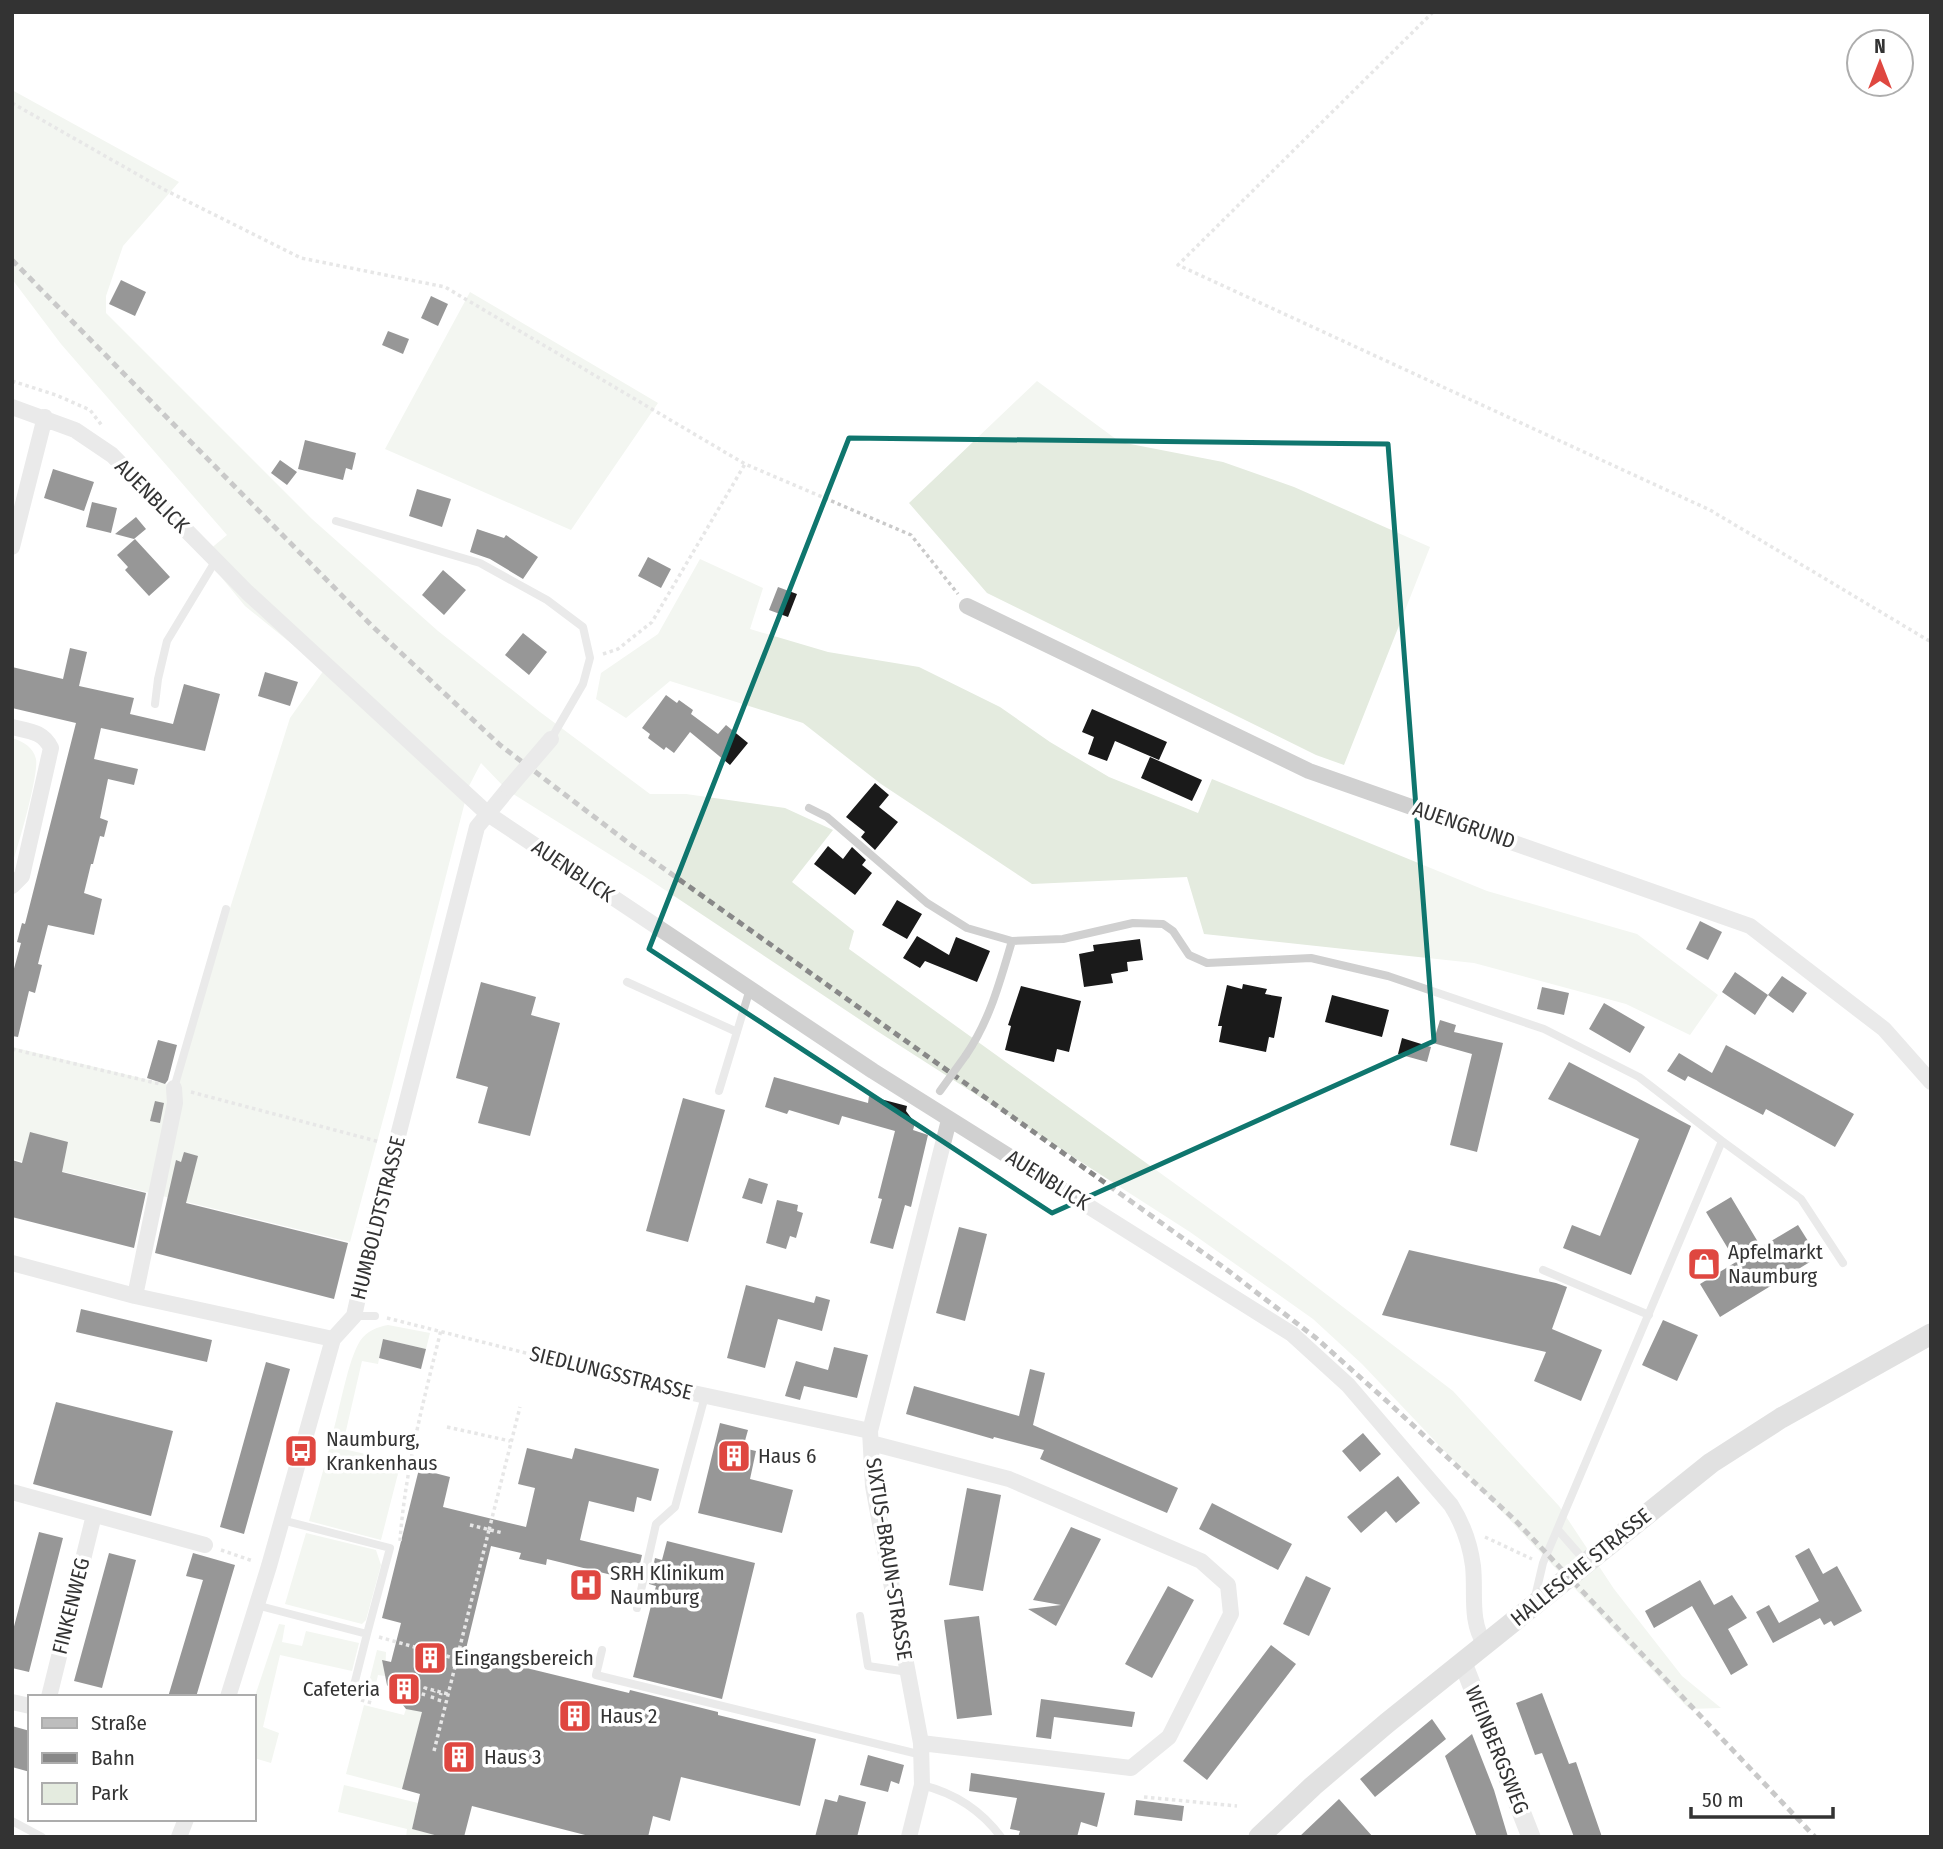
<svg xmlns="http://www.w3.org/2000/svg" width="1943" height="1849" viewBox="0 0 1943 1849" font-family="'Fira Sans Condensed',sans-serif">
<rect width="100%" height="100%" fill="#fff"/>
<path fill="#e4ebdf" d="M12 90 179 182 123 246 106 296V313L312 519 438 631 540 712 650 794H686L785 808 833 830 792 882 854 931 849 949 1288 1265 1453 1391 1559 1506 1614 1589 1682 1676 1721 1708 1689 1709 1362 1364 1313 1319 1190 1232 877 1031 644 876 507 790 481 763 469 786 391 1090 350 1242 12 1159V1047L174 1086 290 718 324 670 245 606 203 555 227 535 61 344 12 279Z
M470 292 658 403 571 530 385 449Z
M1037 381 1120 442 1223 462 1294 487 1430 547 1344 765 1316 755 987 593 909 503Z
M700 559 763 588 750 629 828 652 919 667 1000 707 1050 742 1109 777 1198 813 1212 779 1487 891 1637 934 1718 995 1690 1035 1626 1004 1474 963 1204 934 1187 877 1032 884 881 784 803 723 670 681 626 718 596 699 601 673 658 634Z
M12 738C24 742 33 747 36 759 39 774 18 847 12 864Z
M388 1325 430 1333 426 1349 383 1339 378 1364 362 1361 345 1435 333 1432C340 1408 348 1360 360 1341 367 1331 377 1327 388 1325Z
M330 1446 401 1462 381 1540 309 1521Z
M306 1533 376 1550 381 1565 366 1620 362 1624 285 1604Z
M279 1624 285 1625 282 1642 302 1646 306 1631 359 1643 352 1671 280 1655 263 1727 279 1733 271 1763 254 1758V1699Z
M377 1650 386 1652 385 1676 378 1675 372 1700 365 1698Z
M364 1705 404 1715 406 1709 424 1706 403 1789 346 1774Z
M344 1785 418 1803 412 1829 442 1837H406L407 1829 338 1812Z"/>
<path fill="#1a1a1a" d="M121 280 146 292 135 316 109 304Z
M431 296 448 304 438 326 421 318Z
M388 331 409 339 403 354 382 345Z
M305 440 356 453 352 470 346 468 343 480 298 469Z
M280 460 297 472 287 485 271 473Z
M53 469 94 482 84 511 44 498Z
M417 489 451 499 442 527 409 516Z
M92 502 117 508 111 533 86 527Z
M136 517 146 529 134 539 115 534Z
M477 529 504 538 506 535 538 557 523 579 490 559 470 552Z
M135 539 170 577 149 596 125 570 128 567 117 555Z
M648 557 671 569 661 588 638 576Z
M443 570 466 590 444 615 422 595Z
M778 587 797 594 788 617 769 610Z
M523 633 547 652 529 675 505 655Z
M70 648 87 652 79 686 134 698 130 714 173 724 184 684 220 694 205 751 101 728 94 759 138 769 134 785 108 779 100 818 108 821 104 837 100 836 93 864H91L84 893 102 899 94 935 48 925 38 964 42 965 35 993 29 991 18 1037 12 1036V976L21 943 17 942 22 923 25 924 76 723 12 708V667L63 679Z
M265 672 298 682 290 706 258 696Z
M666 695 677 703 679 700 693 710 691 714 718 734 726 725 748 743 730 765 690 732 674 753 666 747 664 750 648 738 650 734 642 728Z
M1092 709 1167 742 1159 760 1115 741 1107 761 1088 754 1094 737 1082 732Z
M1150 757 1202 780 1192 801 1141 778Z
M875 783 889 795 879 807 898 822 875 850 861 837 865 832 846 817Z
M828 846 843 859 852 847 866 860 862 865 872 873 855 895 814 864Z
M897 900 922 914 907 939 882 925Z
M1700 921 1722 932 1708 960 1686 949Z
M917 936 949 955 956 937 990 951 977 982 925 961 920 968 903 958Z
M1140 939 1143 960 1127 962 1128 971 1111 974 1113 983 1084 987 1079 954 1094 951 1093 945Z
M1735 972 1768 995 1755 1015 1722 992Z
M1782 976 1807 993 1793 1013 1768 995Z
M481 982 536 997 531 1015 560 1023 530 1136 478 1123 488 1087 456 1078Z
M1243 984 1267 989 1265 994 1282 997 1274 1038 1269 1037 1266 1052 1219 1042 1222 1026H1218L1227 985 1242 989Z
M1021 986 1081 1001 1069 1052 1057 1049 1054 1062 1005 1050 1011 1026 1008 1025Z
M1542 987 1569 993 1564 1015 1537 1009Z
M1332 995 1389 1010 1382 1037 1325 1022Z
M1604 1003 1645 1027 1630 1053 1589 1029Z
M1440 1020 1456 1025 1454 1032 1503 1043 1477 1152 1450 1145 1472 1054 1433 1043Z
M1402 1038 1431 1047 1427 1062 1398 1054Z
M158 1040 177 1045 168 1080 165 1084 147 1078Z
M1726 1045 1854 1114 1835 1147 1766 1109 1763 1115 1688 1076 1685 1081 1667 1071 1679 1053 1712 1073Z
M1569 1062 1691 1126 1631 1275 1563 1248 1572 1225 1600 1236 1639 1139 1548 1099Z
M774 1077 868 1103 869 1096 907 1106 906 1111 915 1123 913 1130 928 1135 911 1207 905 1205 893 1249 870 1243 882 1199 878 1198 895 1131 842 1116 839 1125 789 1110 787 1114 765 1107Z
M683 1098 725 1110 688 1242 646 1231Z
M155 1101 164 1103 160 1123 150 1121Z
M30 1132 68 1142 62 1172 146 1193 134 1248 12 1217V1160L22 1163Z
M184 1152 198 1156 186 1203 348 1243 334 1299 155 1253 176 1160 181 1162Z
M749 1178 768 1184 762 1204 742 1198Z
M1731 1197 1761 1247 1798 1225 1818 1257 1720 1317 1700 1284 1736 1262 1706 1212Z
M777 1200 798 1205 797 1211 803 1213 796 1238 790 1236 786 1249 766 1243Z
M959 1227 987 1234 965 1321 936 1313Z
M1409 1250 1556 1283 1567 1287 1552 1329 1602 1350 1581 1401 1534 1381 1546 1352 1382 1315Z
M746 1285 814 1303 816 1296 830 1300 822 1331 778 1319 765 1368 727 1358Z
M81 1309 212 1340 207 1362 76 1332Z
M1663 1320 1698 1335 1677 1381 1642 1365Z
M383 1339 426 1349 421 1369 379 1358Z
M834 1347 868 1355 857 1398 804 1386 800 1400 785 1396 796 1361 828 1370Z
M266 1362 290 1369 244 1534 220 1527Z
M1030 1369 1045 1373 1033 1425 1178 1488 1167 1513 1040 1459 1044 1450 994 1437 993 1439 906 1414 914 1386 1019 1416Z
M56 1402 173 1431 151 1516 33 1484Z
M720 1423 748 1430 743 1448 756 1451 750 1479 793 1490 782 1533 698 1513Z
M1363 1433 1381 1454 1360 1472 1342 1451Z
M527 1448 572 1459 575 1448 659 1469 651 1501 637 1497 634 1512 589 1501 580 1540 642 1555 636 1581 547 1559 546 1565 519 1559 521 1553 491 1546 465 1653 629 1693 630 1690 718 1712V1715L816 1739 800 1806 681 1777 670 1821 653 1816 648 1837H593L472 1806 464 1837H442L412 1829 420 1794 402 1789 422 1712 406 1709 387 1685 382 1660 391 1662 401 1623 382 1618 419 1469 450 1477 443 1507 526 1527 535 1488 518 1484Z
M1398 1476 1420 1503 1396 1523 1386 1511 1361 1533 1347 1517Z
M967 1488 1001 1495 983 1591 949 1585Z
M1212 1503 1292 1544 1278 1570 1199 1529Z
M1071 1527 1101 1539 1056 1626 1028 1609 1061 1605 1033 1600Z
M39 1532 63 1538 29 1672 12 1668V1634Z
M667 1541 755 1563 722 1699 633 1677 656 1586 649 1584 655 1558 662 1560Z
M1809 1548 1823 1574 1837 1566 1862 1611 1834 1626 1831 1621 1824 1625 1820 1618 1773 1643 1756 1612 1769 1605 1779 1623 1819 1601 1795 1556Z
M109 1553 136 1560 102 1688 74 1681Z
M193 1553 235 1565 196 1697H168L203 1580 186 1576Z
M1306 1576 1331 1588 1309 1636 1283 1624Z
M1700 1580 1714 1605 1732 1595 1747 1618 1728 1629 1748 1665 1731 1675 1692 1606 1654 1628 1645 1611Z
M1168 1586 1194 1600 1152 1678 1125 1664Z
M979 1616 992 1715 957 1719 944 1620Z
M1271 1645 1296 1664 1207 1780 1183 1761Z
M1542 1693 1569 1764 1576 1762 1602 1837H1574L1542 1753 1535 1755 1516 1703Z
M1041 1699 1135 1712 1132 1727 1054 1717 1051 1739 1036 1737Z
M1432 1719 1446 1739 1375 1797 1360 1779Z
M12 1726 30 1731V1772L12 1767Z
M1472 1734 1494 1790 1508 1837H1477L1445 1756Z
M868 1755 904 1765 899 1784 891 1781 888 1792 860 1785Z
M971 1773 1105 1793 1097 1827 1081 1822 1077 1837H1018L1020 1831 1010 1829 1017 1798 969 1791Z
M839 1795 866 1802 857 1837H815L825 1799 837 1802Z
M1339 1799 1373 1837H1299Z
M1136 1800 1184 1806 1182 1821 1134 1815Z"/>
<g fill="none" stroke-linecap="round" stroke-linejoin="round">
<path stroke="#cacaca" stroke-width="3.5" stroke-dasharray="3.5 3.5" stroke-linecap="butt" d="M1433 12 1178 265 1710 510 1931 642
M12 103 163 189 301 258 445 287 745 464 911 535 958 594
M12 381 56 395 90 410 103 427
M603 654 618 649 652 622 745 464
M12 1049 160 1084
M191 1092 380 1142
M387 1318 617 1376
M447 1427 510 1441
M470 1525 503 1533
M489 1530 520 1407
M1485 1537 1532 1559
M400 1541C405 1470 424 1399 441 1330
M221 1550 253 1561
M379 1637 457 1659
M423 1696 425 1688 448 1694
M432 1699 434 1691
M361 1700 372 1703
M439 1702 441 1693
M434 1751 489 1530
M1144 1797 1237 1806"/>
<path stroke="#d0d0d0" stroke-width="8" d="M336 521 480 563 547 600 583 627 590 658 583 684 551 739
M155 704 158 679 167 641 216 560
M809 808 827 817 927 903 967 928 1012 941 1063 939 1133 923 1163 924 1173 931 1189 955 1207 963 1311 958 1388 976 1544 1029 1639 1077 1722 1141 1801 1199 1843 1263
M627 982 737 1032
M966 1055C990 1020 1000 981 1012 941
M174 1088 226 909
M719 1091 750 989
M1543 1270 1649 1315
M354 1316H375
M1558 1530 1586 1562
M1535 1597 1543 1563 1722 1141
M256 1605 367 1634 390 1548 282 1520
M637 1608 656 1524 675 1507 705 1396
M860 1616 868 1666 908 1672
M602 1650 596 1675 922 1755
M352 1693 367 1634
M922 1785C954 1793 981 1810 1001 1837
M12 1821 42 1837"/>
<path stroke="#d0d0d0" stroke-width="16" d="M12 407 75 430 112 455 247 592 488 814 873 1071 1292 1334 1348 1385 1451 1505C1463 1524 1470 1543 1473 1566 1476 1593 1469 1620 1485 1645
M12 547 45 417
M967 606 1309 771 1750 926 1884 1029 1931 1082
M12 727C28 731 43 731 51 748L22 876 12 886
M12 1263 135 1296 333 1339
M135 1296 175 1103 174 1088
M632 1380 870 1431
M871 1443 1009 1479 1201 1561 1228 1585 1231 1614 1169 1737 1131 1768 921 1743
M12 1492 205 1545
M49 1697 94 1515
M228 1697 269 1566 333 1339 354 1316 367 1257 477 827 509 788
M12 1702 30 1706
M179 1837 186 1819
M909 1837 922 1785 921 1743 873 1486 870 1431 949 1120"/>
<path stroke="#d0d0d0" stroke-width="19" d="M1463 1663 1531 1837"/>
<path stroke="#bdbdbd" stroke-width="21" d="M1259 1837 1313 1786 1387 1723 1711 1463 1781 1418 1931 1334"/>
<path stroke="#888" stroke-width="5" stroke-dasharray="7 5" stroke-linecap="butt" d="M12 260 371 625 500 745 635 848 1226 1269 1316 1338 1389 1403 1515 1520 1815 1837"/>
<path stroke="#d0d0d0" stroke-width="8" d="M940 1091 966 1055"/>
<path stroke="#d0d0d0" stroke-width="16" d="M509 788 551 739"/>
</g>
<path d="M0 0H1943V1849H0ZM849 438 1388 444 1434 1041 1052 1213 649 949Z" fill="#fff" fill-opacity=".55" fill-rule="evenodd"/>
<path fill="none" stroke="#0f766e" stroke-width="5" stroke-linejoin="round" d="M849 438 1388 444 1434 1041 1052 1213 649 949Z"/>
<defs>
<symbol id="shop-square" viewBox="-11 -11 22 22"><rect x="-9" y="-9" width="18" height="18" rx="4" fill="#df4740" stroke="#fff"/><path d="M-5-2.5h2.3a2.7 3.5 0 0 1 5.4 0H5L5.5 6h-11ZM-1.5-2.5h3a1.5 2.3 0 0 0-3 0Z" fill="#fff"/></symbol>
<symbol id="bus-square" viewBox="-11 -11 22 22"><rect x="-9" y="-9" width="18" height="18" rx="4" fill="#df4740" stroke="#fff"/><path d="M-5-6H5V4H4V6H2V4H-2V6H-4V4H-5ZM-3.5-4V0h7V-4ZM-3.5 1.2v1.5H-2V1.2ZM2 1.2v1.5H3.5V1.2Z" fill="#fff"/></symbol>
<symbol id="building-square" viewBox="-11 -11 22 22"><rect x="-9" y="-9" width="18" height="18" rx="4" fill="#df4740" stroke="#fff"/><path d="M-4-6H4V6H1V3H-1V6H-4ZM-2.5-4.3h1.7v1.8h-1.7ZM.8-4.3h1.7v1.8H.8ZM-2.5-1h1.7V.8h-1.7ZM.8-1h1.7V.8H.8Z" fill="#fff"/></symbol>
<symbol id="hospital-square" viewBox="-11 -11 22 22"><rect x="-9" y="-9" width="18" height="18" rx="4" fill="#df4740" stroke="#fff"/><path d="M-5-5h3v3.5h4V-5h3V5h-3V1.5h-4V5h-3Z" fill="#fff"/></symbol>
</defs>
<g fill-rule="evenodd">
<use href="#shop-square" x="1685" y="1245" width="38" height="38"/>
<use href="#bus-square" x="282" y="1432" width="38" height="38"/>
<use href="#building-square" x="715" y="1437" width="38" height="38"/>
<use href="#hospital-square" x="567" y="1566" width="38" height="38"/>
<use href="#building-square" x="411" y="1639" width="38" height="38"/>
<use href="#building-square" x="385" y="1670" width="38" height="38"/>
<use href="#building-square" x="556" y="1697" width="38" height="38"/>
<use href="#building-square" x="440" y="1738" width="38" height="38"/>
</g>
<g text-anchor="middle" stroke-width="7" stroke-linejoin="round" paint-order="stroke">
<g font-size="21" fill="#333" stroke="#fff">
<text transform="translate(152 496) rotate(45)" y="7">AUENBLICK</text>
<text transform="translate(1464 825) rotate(19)" y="7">AUENGRUND</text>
<text transform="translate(573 871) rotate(34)" y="7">AUENBLICK</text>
<text transform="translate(1048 1180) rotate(32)" y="7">AUENBLICK</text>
<text transform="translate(378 1218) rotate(-76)" y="7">HUMBOLDTSTRASSE</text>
<text transform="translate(611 1373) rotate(14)" y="7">SIEDLUNGSSTRASSE</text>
<text transform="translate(889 1559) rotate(81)" y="7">SIXTUS-BRAUN-STRASSE</text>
<text transform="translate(1581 1567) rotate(-39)" y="7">HALLESCHE STRASSE</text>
<text transform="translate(71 1606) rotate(-76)" y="7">FINKENWEG</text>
<text transform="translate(1497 1750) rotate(68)" y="7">WEINBERGSWEG</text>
</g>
<g font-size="21" fill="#333" stroke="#fff" text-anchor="start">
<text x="1728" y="1259">Apfelmarkt<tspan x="1728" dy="24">Naumburg</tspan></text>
<text x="326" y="1446">Naumburg,<tspan x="326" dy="24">Krankenhaus</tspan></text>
<text x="758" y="1463">Haus 6</text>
<text x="610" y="1580">SRH Klinikum<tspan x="610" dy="24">Naumburg</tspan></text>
<text x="454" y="1665">Eingangsbereich</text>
<text x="380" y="1696" text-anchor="end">Cafeteria</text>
<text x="600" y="1723">Haus 2</text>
<text x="484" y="1764">Haus 3</text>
</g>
</g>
<rect width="1943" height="1849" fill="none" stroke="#333333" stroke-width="28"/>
<rect x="28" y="1695" width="228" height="126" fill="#ffffff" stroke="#adadad" stroke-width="2"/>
<rect x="42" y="1718" width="35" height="10" fill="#bdbdbd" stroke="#adadad" stroke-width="2"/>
<text x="91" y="1730" font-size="21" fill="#333333">Straße</text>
<rect x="42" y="1753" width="35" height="10" fill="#888888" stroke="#adadad" stroke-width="2"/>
<text x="91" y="1765" font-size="21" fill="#333333">Bahn</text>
<rect x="42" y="1783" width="35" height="21" fill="#e4ebdf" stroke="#adadad" stroke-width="2"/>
<text x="91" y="1800" font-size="21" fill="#333333">Park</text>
<g transform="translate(1880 63)"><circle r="33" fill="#ffffff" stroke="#adadad" stroke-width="2"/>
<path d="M0-5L12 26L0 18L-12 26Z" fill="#df4740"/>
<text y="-10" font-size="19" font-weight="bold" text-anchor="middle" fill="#333333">N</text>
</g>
<path d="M1691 1807v10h142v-10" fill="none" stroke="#333333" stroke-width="3.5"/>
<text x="1702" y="1807" font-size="21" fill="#333333" stroke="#ffffff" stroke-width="5" paint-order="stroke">50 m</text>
</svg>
